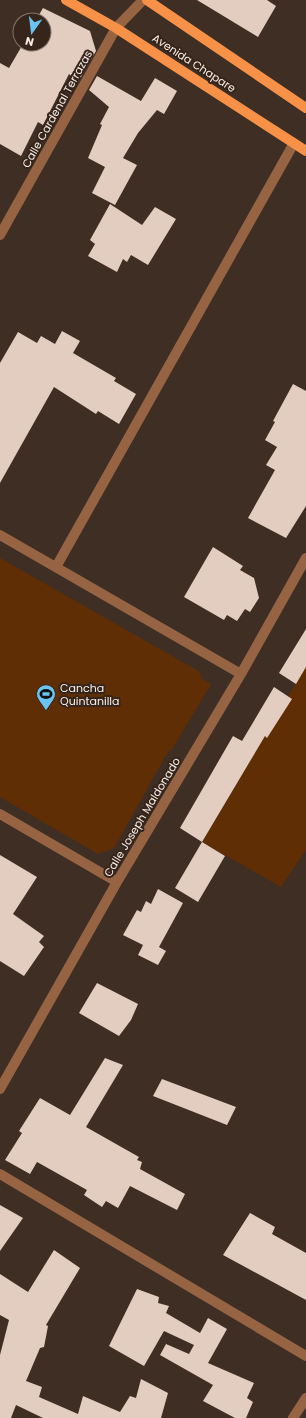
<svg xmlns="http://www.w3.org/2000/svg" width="306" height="1418" viewBox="0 0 306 1418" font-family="Poppins,sans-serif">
<rect width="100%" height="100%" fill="#3f2e24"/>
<path fill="#602e04" d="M0 558 200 672 201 678 211 684 171 751 169 750 114 848 98 854 0 797Z
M306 666V850L281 887 202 842Z"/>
<path fill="#e3cdc0" d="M197 0H267L276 6 258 37Z
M43 8 90 31 96 51 78 82 69 74 43 125 38 122 21 156 0 144V63L9 68 23 44H44V20H36Z
M97 76 141 101 155 78 177 91 164 114 157 110 138 133 123 158 137 165 115 205 92 193 105 167 88 158 102 125 100 124 109 107 89 90Z
M110 204 142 225 155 207 176 219 148 265 131 255 127 262 123 259 117 272 88 256 95 244 90 240Z
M62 331 80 341 73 353 116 378 114 381 136 394 119 424 98 411 96 414 54 387 0 483V363L18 332 37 343 41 336 55 344Z
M293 384 306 391V506L286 538 248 518 275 470 266 465 277 447 265 440 275 422 273 421Z
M213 547 243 566 240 570 254 578 259 598 250 612 245 609 237 621 227 615 224 620 184 597Z
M306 629V667L296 684 279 673Z
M274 687 292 699 267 738 265 736 202 842 180 828 233 736 242 741Z
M202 842 225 856 198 902 175 888Z
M0 855 37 877 13 914 44 936 39 942 44 947 24 976 0 961Z
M158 889 183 903 159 947 166 951 158 965 138 955 143 945 123 935 137 910 141 912 146 901 151 904Z
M97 983 138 1004 131 1020 119 1036 79 1013Z
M105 1058 123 1065 86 1127 139 1157 137 1160 142 1162 140 1169 185 1194 177 1210 130 1186 118 1208 106 1201 102 1207 84 1195 87 1190 37 1162 30 1174 5 1160 22 1133 19 1131 40 1098 70 1115Z
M162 1079 236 1107 227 1125 153 1096Z
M0 1205 23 1218 0 1251Z
M250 1213 275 1227 272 1234 306 1253V1300L223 1255Z
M54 1250 80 1268 46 1325 48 1326 44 1347 40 1348 26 1381 42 1387 39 1397 78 1414 83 1396 120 1412 130 1396 136 1398 141 1379 168 1393 161 1418H43L16 1405 11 1418H0V1355L9 1320 0 1315V1274L28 1292Z
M137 1289 159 1297 158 1303 169 1306 166 1313 200 1333 208 1318 227 1329 208 1363 254 1383 247 1398 253 1402 246 1418H235L203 1401 213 1385 160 1355 166 1344 189 1354 194 1345 164 1331 144 1366 109 1346Z"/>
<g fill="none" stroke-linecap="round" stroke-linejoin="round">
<path stroke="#966443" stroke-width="10" d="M0 235 116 28 143 0
M0 535 241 674
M56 567 294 143
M0 814 117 882
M0 1089 117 882 241 674 306 558
M0 1174 306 1356
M293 1418 306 1398"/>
<path stroke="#f89148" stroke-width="10" d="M66 0 116 28 306 151
M147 0 306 108"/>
</g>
<defs>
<symbol id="stadium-pin" viewBox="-11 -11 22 30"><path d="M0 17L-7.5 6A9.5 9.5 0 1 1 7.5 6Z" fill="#6bc3f2" stroke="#35251a"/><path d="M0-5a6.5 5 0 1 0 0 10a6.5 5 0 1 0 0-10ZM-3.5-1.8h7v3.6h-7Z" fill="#111"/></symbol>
</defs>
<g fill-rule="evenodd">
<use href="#stadium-pin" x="35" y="683" width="22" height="30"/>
</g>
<g text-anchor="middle" stroke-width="4" stroke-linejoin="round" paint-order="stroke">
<g font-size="11" fill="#faefe8" stroke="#35251a">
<text transform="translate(194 63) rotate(33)" y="4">Avenida Chapare</text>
<text transform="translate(57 109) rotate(-61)" y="4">Calle Cardenal Terrazas</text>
<text transform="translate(142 817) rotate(-59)" y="4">Calle Joseph Maldonado</text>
</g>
<g font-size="11" fill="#faefe8" stroke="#35251a" text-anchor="start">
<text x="60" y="692">Cancha<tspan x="60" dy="13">Quintanilla</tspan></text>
</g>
</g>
<g transform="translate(32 32) rotate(194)"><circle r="19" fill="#35251a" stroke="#84766c"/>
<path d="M0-3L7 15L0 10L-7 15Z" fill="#6bc3f2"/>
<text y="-6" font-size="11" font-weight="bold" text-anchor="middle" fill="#faefe8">N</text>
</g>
</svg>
